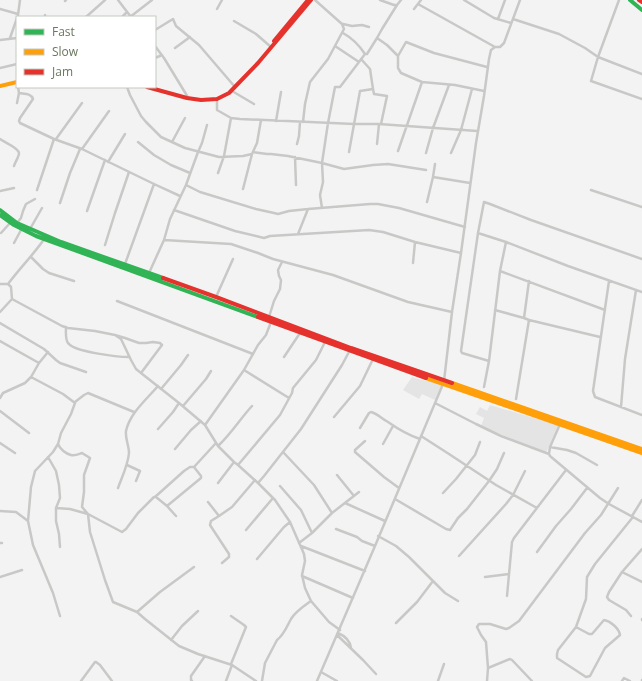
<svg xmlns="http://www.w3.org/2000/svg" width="642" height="681" viewBox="0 0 642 681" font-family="'Open Sans',sans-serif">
<rect width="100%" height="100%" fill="#f4f3f4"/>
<path fill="#e3e4e3" d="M412 377 426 381 428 380 442 384 435 400 422 394 419 399 403 390Z
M490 405 558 425 546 453 481 426 484 418 476 414 480 407 487 411Z"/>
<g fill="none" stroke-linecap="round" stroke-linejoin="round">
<path stroke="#c8c8c7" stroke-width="2.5" d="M118 0 131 17
M380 0 394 5H397L401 0
M464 0 494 18 511 23
M619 0 598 57 591 81 642 99
M65 1 66 0
M418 4 495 47
M397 5 382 29 377 38 387 45 398 56V68L401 73 422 82
M0 9 18 14
M217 9 222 0
M414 9 421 0
M18 15 20 0
M45 17V15
M86 17 105 0
M122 17 127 12
M130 17 152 0
M498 19 505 0
M513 19 559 34 585 48 598 57 642 74
M234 21 256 34 271 47
M343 24 352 26 362 25 369 27
M155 30 173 19 176 26 199 45 235 87
M10 38 17 18
M0 40 17 38
M155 46 164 58 189 99
M335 46 359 62
M175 48 190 37
M365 54H367L377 38
M398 56 406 42 434 53 487 67
M155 58 162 55
M0 68 17 64
M127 87 130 95 141 116 146 122 161 137 185 148 219 157 243 156 252 154 257 143 261 120
M373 89 374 94 387 96 381 124
M232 91 254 104
M19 93C24 94 31 93 33 99L20 118 19 121 20 123 54 139 82 149 154 184 180 196
M217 99V110L231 118 240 119 354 124H379L477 131
M17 103 19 93 18 87
M276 121 281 92
M303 122 305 104 310 82 328 59 344 29 342 24 315 0
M0 139C4 142 19 148 19 153 19 157 15 162 14 166
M56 139 82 103
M138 142 154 155 171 165 190 173
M172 142 185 118
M297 144 299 136 300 122
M377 144 379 124
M82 149 109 111
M398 151 422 82 455 85 484 91
M253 152 267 154H271L288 156 322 163 344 169 373 165 388 164 426 170
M349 152 360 91 373 89 370 69 361 59
M426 153 433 128 449 85
M451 153 461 130 472 89
M295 157 296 185
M108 162 125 134
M218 173 224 156 231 118
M433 177 435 164
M186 185 200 192 256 209 274 213 278 214 289 211 308 209 370 204H378L399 208 465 227
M243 189 252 154
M37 190 54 139
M591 190 642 207
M0 191 14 188
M427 202 433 177 470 183
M60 203 70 173 80 149
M322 208 320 195 323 182 322 163 328 123 335 87H340L359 62 365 54C359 45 352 38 343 33
M174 210 235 231 264 238 270 236 369 230 383 232 415 242 461 253
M87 211 105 160
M17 223 21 218 23 211 26 204 35 199
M30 229 42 208
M1 233 10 223
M478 233 506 242
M298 234 308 209
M164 240 231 244 258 253 273 259 333 275 408 302 452 312
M14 243 21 230
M105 245 115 213 129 172
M31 257 43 269 49 273 74 281
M642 259 531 220 490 204 484 202 478 233 461 351 462 353 489 361 500 271 506 242 568 266 642 292
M413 263 415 242
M125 264 154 184
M500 271 605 310
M149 273 164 240 170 219 186 185 198 152 202 143 207 125
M529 281 524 318 529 320 600 337
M609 281 593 391 595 397 642 415
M0 284H8C20 268 34 254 45 238
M8 284 11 287 12 299 62 326 68 328 95 331 115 335 125 338 139 343H146L153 342 160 343 162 345 141 373
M216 297 233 259
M117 301 253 354
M495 310 524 318
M0 312 12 299
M269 317 274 301 280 289 281 280 279 276 278 270 282 262
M0 323 44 349 56 360 60 363 86 372
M66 327C66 332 65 339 68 343 74 352 118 357 129 357
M115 335 121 339 131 360 136 369 141 373 179 403 205 425 218 446 234 462 238 465 258 483 275 500 290 522 304 554 305 561 302 575 305 588 311 601 329 622 340 630
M0 341 39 363
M284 357 300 333
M244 370 289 398
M31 377 63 394 75 403 71 414 61 433 58 444 53 452 35 471 31 487 28 521 33 545 53 593 60 616
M444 381 452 312 461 253 476 143 484 96 489 59 491 50 495 47H500L504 43 520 0
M484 387 489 361
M161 389 181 365 188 355
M0 398 3 393 25 383 31 377 39 363 48 352
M516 399 529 320
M75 402 84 395 88 393 134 412
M435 403 476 424 501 436 549 454
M183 406 206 379 211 371
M621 407 625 359 636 290
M0 411 29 433
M334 417 360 386 373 359
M560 424 550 447 549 454 550 456 600 498 609 504 642 522
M205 425 244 370 258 345 266 335 271 322
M360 428 369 413 371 412C378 414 382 419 388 422 398 429 408 435 420 439
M158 429 173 412 179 403
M421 436 449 454 496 485 537 508
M365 441 355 450V452L384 477 399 488
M0 443 15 453
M58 444C60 449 66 454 71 455 75 456 79 454 82 453L90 458 84 475V492L82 507 88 514 90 532 105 580 113 602 137 612 145 619 179 646 198 654 232 665 256 681
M383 444 393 426
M218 446C231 434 240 419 252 406
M550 447 567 450 576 453 597 465
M175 449 191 430 201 421
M283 452 314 485 332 513
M48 457 56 471 59 485 60 498 56 508V521L59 534 60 547
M127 465 140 471 136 481
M238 465 280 415 292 393 293 388 316 360 325 342
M337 475 354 496
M218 483 234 462
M258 483 264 476 301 429 342 365 350 350
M280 486 301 510 312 533
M118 488C122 477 128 465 129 453 129 446 125 438 126 431 130 413 146 400 158 386
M443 493 456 479 475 455 480 442
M155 497 184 471 190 467H194
M395 499 446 529 450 530 458 518 467 509 489 481 497 469 504 453
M208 502 219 516
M345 503 385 521
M167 506 201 478V476L194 467 216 443
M56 508 70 509 88 514 122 532 126 529 138 513 154 497H156L167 506 176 516
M0 511 16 512 28 521
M632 516 642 500
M336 529 357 537 362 541 375 546
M246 530 273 498
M378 536 396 546 409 557 445 593 458 601
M0 543H2
M299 543 312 533 332 513 359 492
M301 546 365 571
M537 552 556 526 571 509 587 488
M459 556 506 504 513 495 525 471
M257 559 284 527 290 522
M222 563 229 557V554L210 525 211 521 219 516 232 507 255 480
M622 572 642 582
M302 576 353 598
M0 577 22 570
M485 577 509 574
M507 596 512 542 514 538 566 470
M137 612 160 592 194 567
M631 616 626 610 609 600 607 597 609 592 622 572 642 549
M642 619V620
M396 623 417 602 433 581
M576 627 558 650 557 654V658L586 677 590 676 605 648 620 635C619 628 610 621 604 620L592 634H589L576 627 586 599 587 577 595 564 633 517
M338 633C345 636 350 640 351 648
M337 635 363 660 376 674
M171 640 182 626 198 611
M231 664 246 627 244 625 231 616
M488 668 510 659 512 660 532 681
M321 672 337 681
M81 681 95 662H96L100 665 112 681
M192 681 191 680V676L205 656
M226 681 232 665
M262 681 265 663 277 640C284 635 287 626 291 619 296 611 304 606 311 601
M317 681 375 546 443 384
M438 681 444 664
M487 681 488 668 486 642 481 635 477 627 479 624H490L506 629 509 628 519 621 585 533 601 515 618 488
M622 681 624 678 630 681
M642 681V680"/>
<path stroke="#30b455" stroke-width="4" d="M630 0 642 10
M0 210 17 223 61 242 163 278
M0 215 14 225 36 236 258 317"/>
<path stroke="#ff9f0a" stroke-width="4" d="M0 86 17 82
M426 378 642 453
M452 383 642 449"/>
<path stroke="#e5322d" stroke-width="4" d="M639 0 642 2
M274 41 308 0
M147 87 187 98 201 100 217 99 229 93 258 63 311 0
M163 278 216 297 351 348 452 383
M258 317 426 378"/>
</g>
<rect x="16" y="16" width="140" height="72" fill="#ffffff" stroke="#c3c9bf"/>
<rect x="24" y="29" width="20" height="6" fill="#30b455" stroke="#c3c9bf"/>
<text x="52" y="36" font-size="12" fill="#6a775e">Fast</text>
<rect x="24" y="49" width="20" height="6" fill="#ff9f0a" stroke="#c3c9bf"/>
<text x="52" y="56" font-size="12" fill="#6a775e">Slow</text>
<rect x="24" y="69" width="20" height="6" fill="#e5322d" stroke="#c3c9bf"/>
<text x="52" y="76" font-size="12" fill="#6a775e">Jam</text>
</svg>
